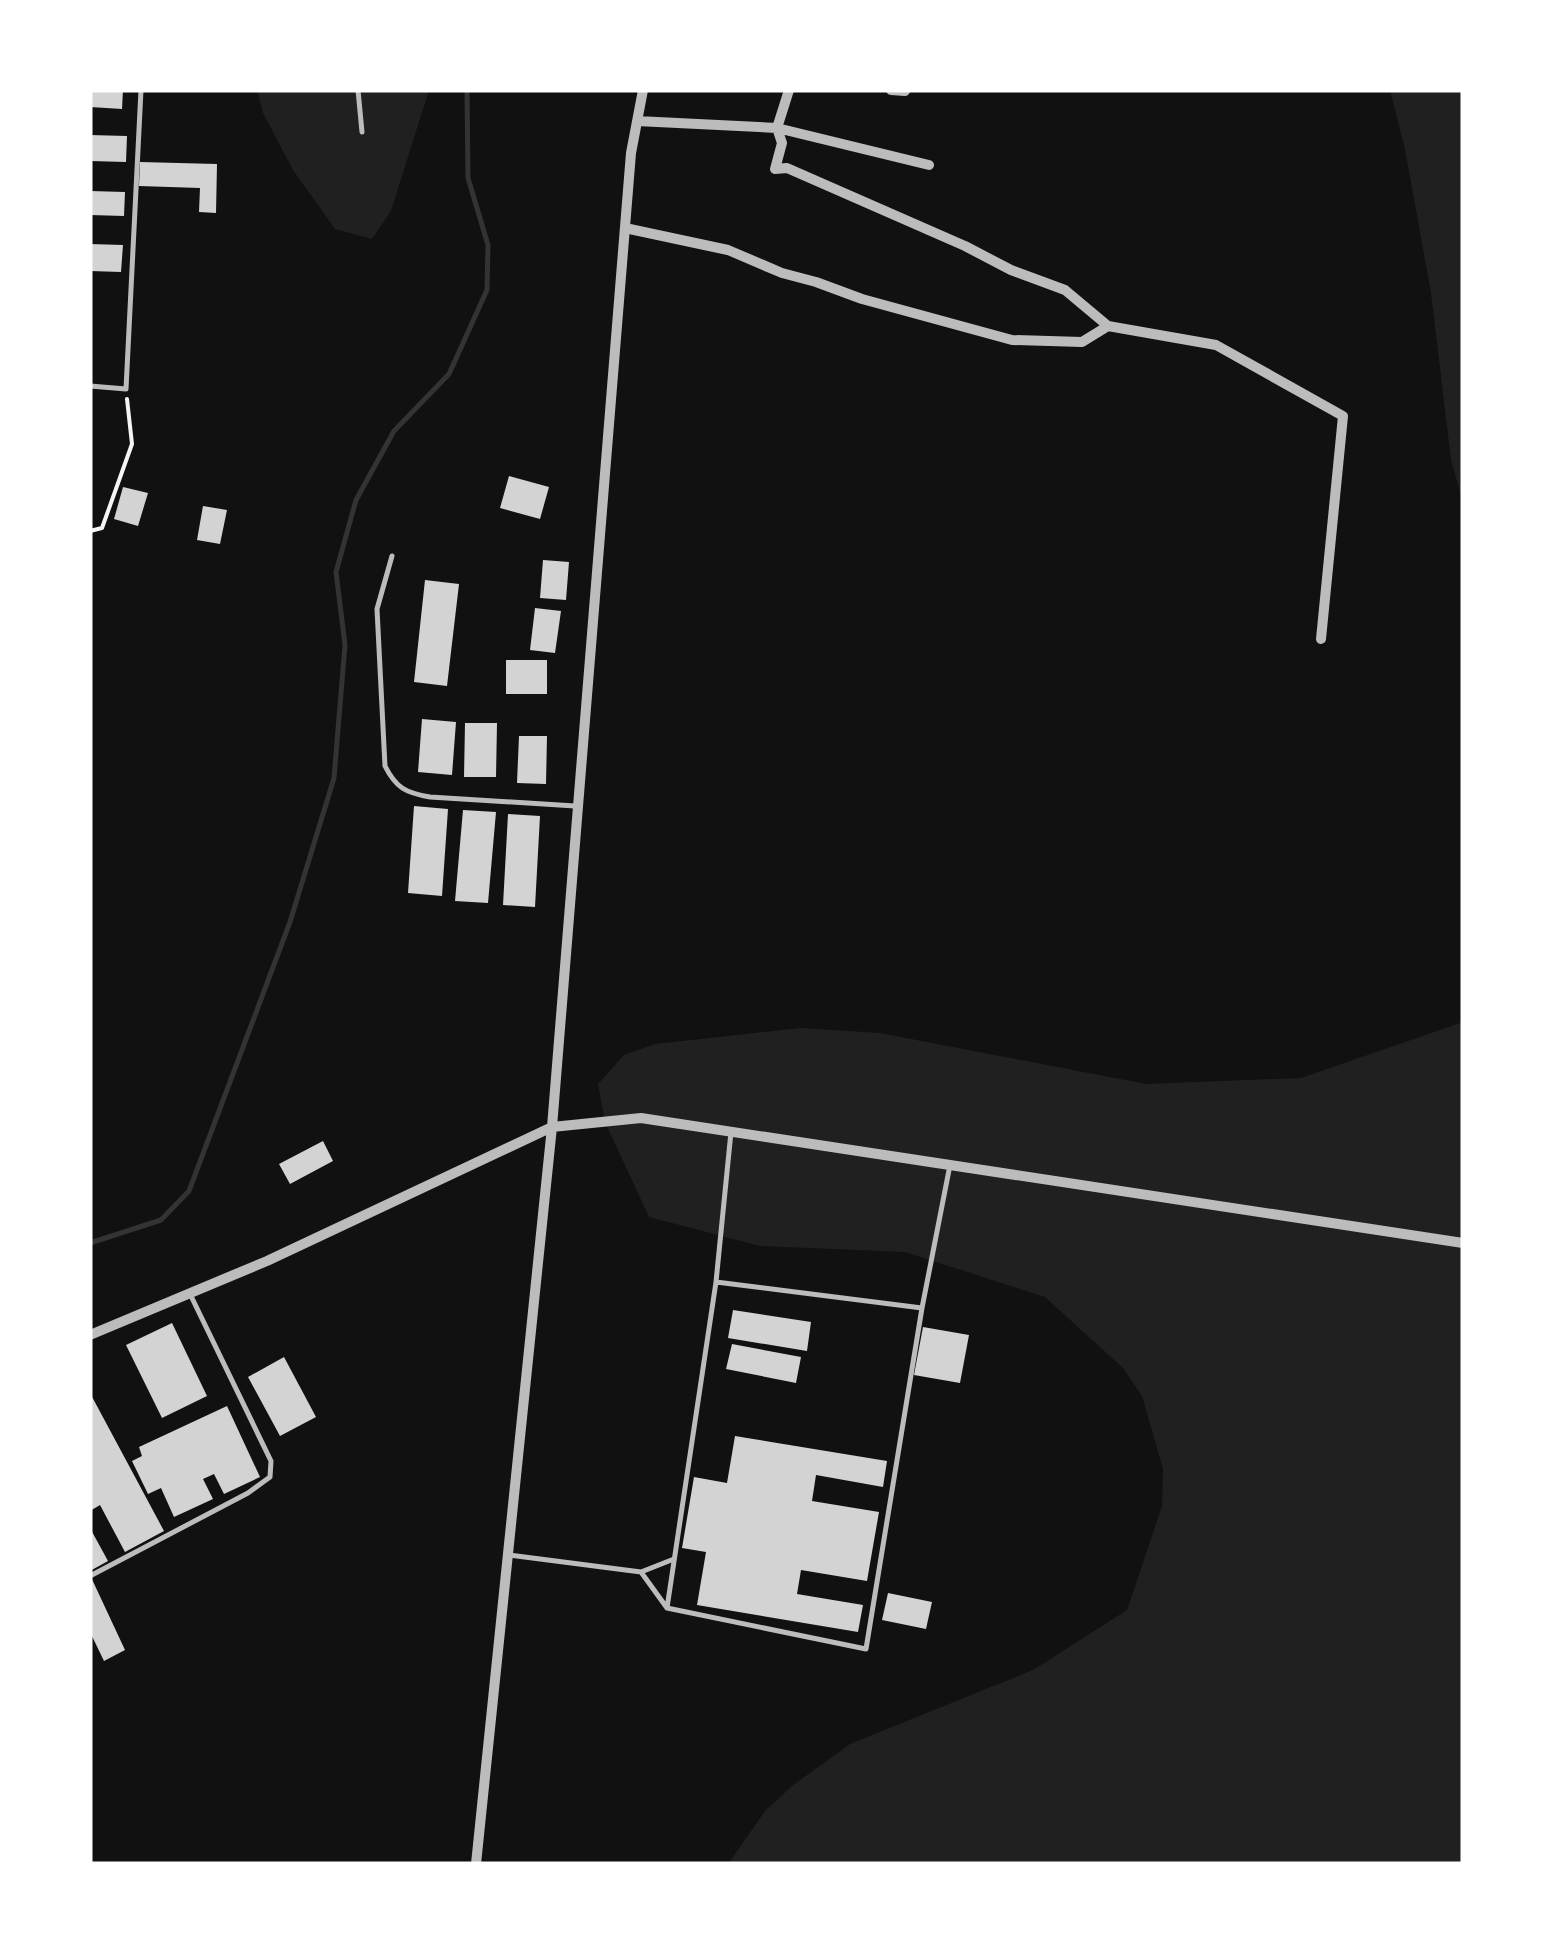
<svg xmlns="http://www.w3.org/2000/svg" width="1553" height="1954" viewBox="0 0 1553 1954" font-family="'Fira Sans Condensed',sans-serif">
<rect width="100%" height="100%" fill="#111"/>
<path fill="#202020" d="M257 90H429L391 211 372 239 335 229 293 170 263 113Z
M1390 90H1463V502L1451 460 1431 293 1405 149Z
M1463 1022V1864H728L765 1811 792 1786 850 1744 1035 1669 1127 1610 1162 1506 1163 1469 1142 1396 1123 1368 1045 1297 905 1252 760 1246 649 1217 605 1122 598 1084 624 1055 655 1044 801 1028 880 1033 1146 1084 1301 1078Z"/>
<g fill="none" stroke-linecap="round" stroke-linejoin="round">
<path stroke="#333" stroke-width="5" d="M90 1243 161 1220 189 1191 290 922 334 778 345 645 336 572 356 500 394 431 449 374 487 290 488 245 468 178 467 90"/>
</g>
<path fill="#d3d3d3" d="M90 90H123L122 109 90 107Z
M90 135 127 136 126 162 90 161Z
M140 162 217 164 216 213 199 212 200 188 139 186Z
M90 191 125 192 124 216 90 215Z
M90 244 123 245 121 272 90 271Z
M509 476 549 487 540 519 500 508Z
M123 487 148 493 138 526 114 519Z
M203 506 227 510 220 544 197 540Z
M543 560 569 562 566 600 540 598Z
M425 580 459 584 447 686 414 682Z
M535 608 561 611 555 653 530 650Z
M506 660H547V694H506Z
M422 719 456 722 452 775 418 772Z
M465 723H497L496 777H464Z
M519 736H547L546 784 517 783Z
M414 806 448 809 442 896 408 893Z
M463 810 496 812 488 903 455 901Z
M508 814 540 816 535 907 503 905Z
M323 1141 333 1161 290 1184 279 1164Z
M733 1310 811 1322 807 1351 728 1338Z
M172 1323 207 1396 162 1418 126 1345Z
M923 1327 969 1335 960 1383 914 1375Z
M732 1344 801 1357 796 1383 726 1369Z
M284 1357 316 1417 280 1436 248 1377Z
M90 1393 164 1531 125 1552 100 1505 90 1511Z
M227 1406 260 1477 224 1494 214 1474 203 1479 213 1499 174 1517 161 1488 148 1494 132 1461 142 1456 139 1447Z
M735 1436 887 1461 883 1487 816 1475 812 1501 879 1512 867 1581 801 1570 797 1594 863 1605 858 1632 697 1605 706 1552 682 1548 694 1477 727 1483Z
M90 1528 108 1561 90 1571Z
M90 1575 125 1650 104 1661 90 1632Z
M888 1593 932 1602 926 1629 882 1620Z"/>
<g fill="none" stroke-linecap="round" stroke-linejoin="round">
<path stroke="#f5f5f5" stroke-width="4" d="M90 531 102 528 132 444 127 399"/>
<path stroke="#bcbcbc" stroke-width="5" d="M358 90 362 132
M90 386 126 389 141 90
M392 556 377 609 385 766C396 788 406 793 430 797L575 806
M716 1282 731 1132
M922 1308 950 1165
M509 1555 641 1572 667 1608 866 1649 922 1308 716 1282 667 1608
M641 1572 674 1559
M90 1576 248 1493 270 1477 271 1461 191 1296"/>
<path stroke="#bcbcbc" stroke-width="10" d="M789 90 777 128 929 165
M891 90 905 91
M625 228 728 250 782 273 816 282 862 299 1012 340 1082 342 1108 326 1065 290 1011 270 965 246 787 168 775 169 782 143 777 128 637 121
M1108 326 1216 345 1343 416 1321 639
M90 1335 267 1261 552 1127 641 1118 1463 1243
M476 1864 552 1127 631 153 643 90"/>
</g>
<rect width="1553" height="1954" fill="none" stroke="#ffffff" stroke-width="185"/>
</svg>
